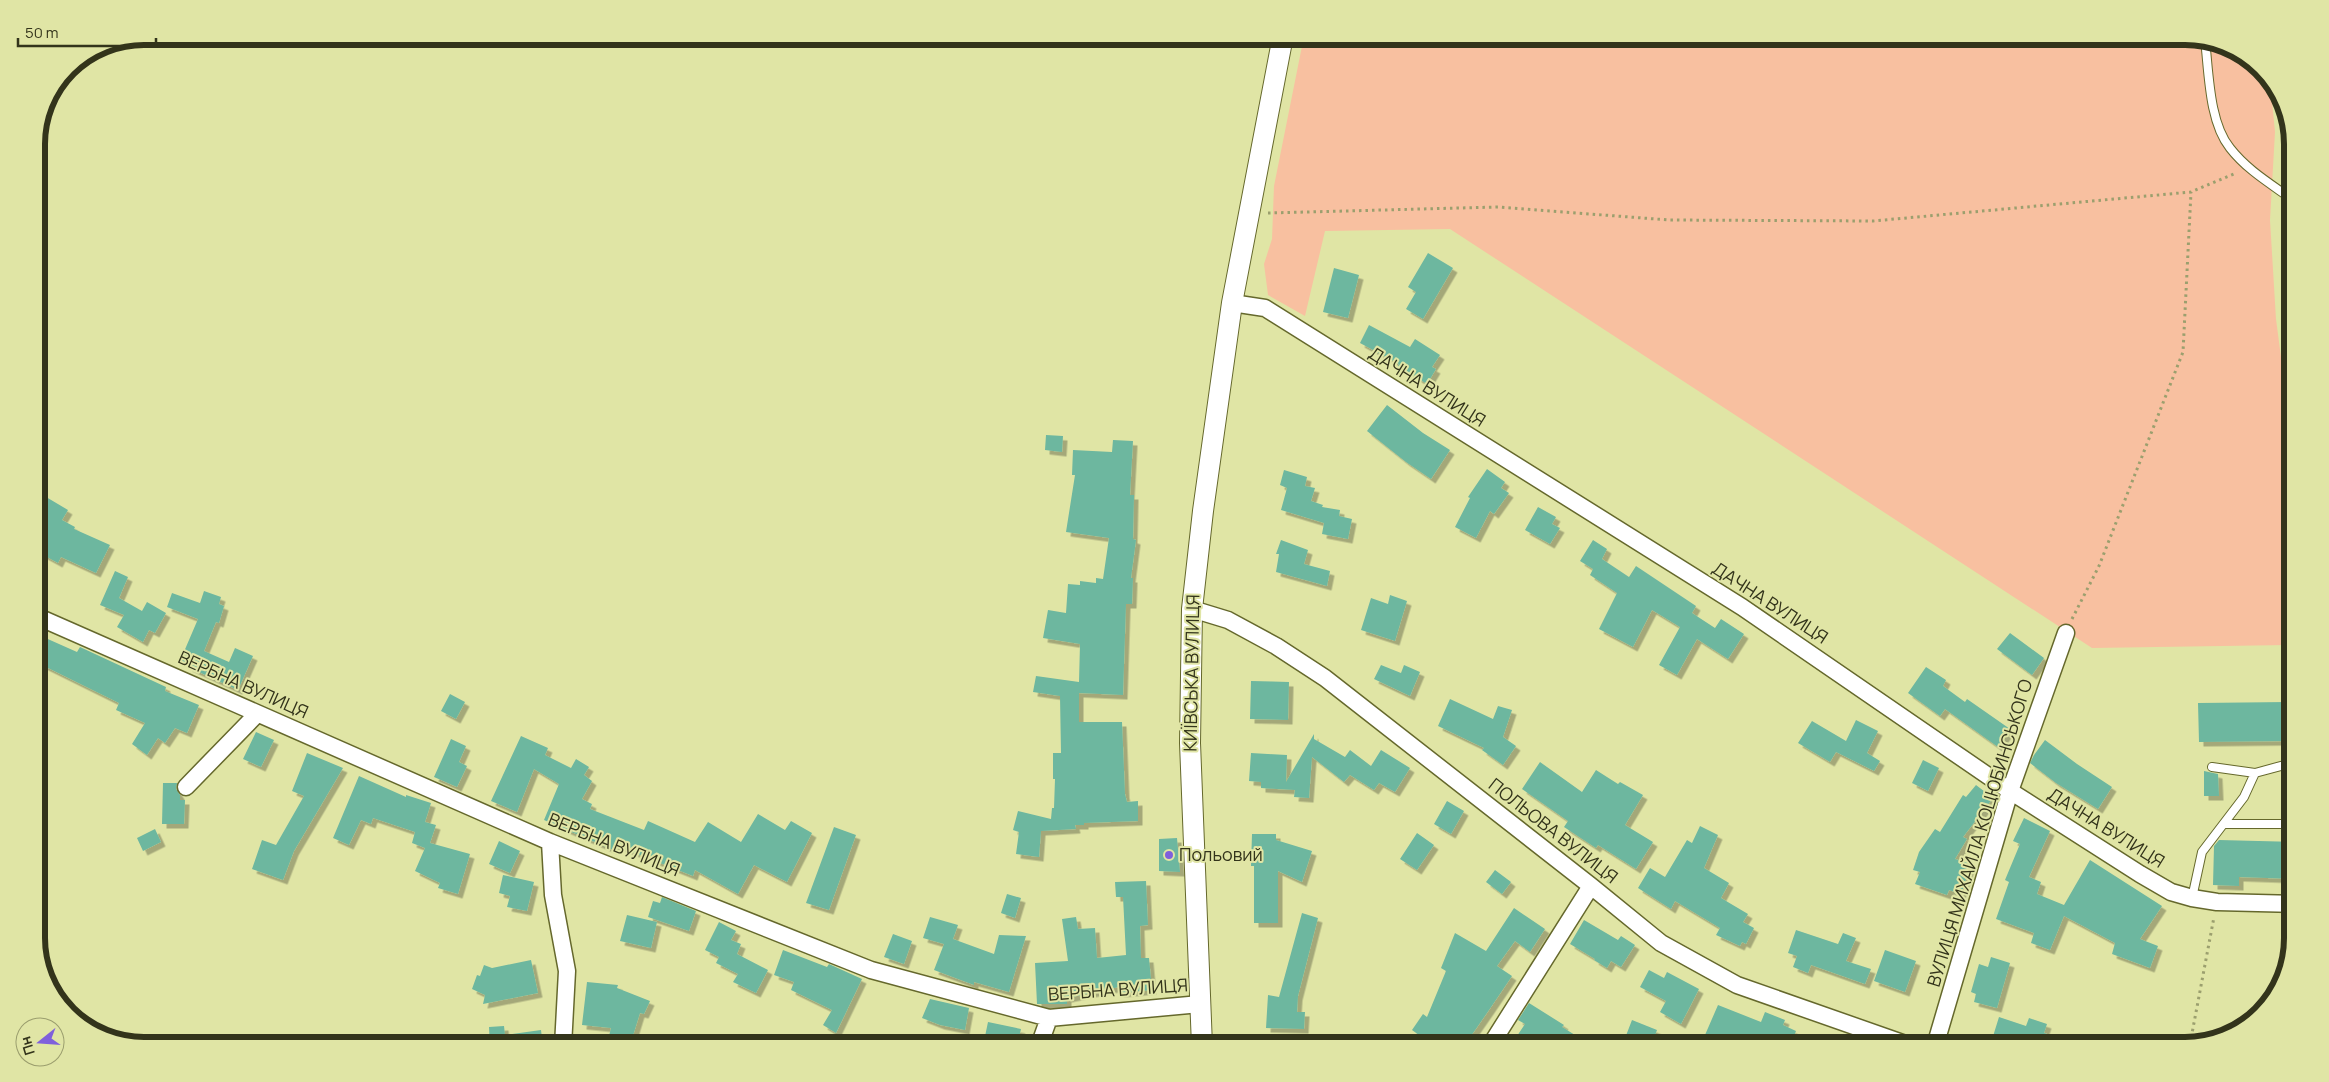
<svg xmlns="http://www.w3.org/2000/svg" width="2329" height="1082" viewBox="0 0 2329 1082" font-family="Manrope,sans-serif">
<defs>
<filter id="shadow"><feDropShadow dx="4.5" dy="4.5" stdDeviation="0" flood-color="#0004"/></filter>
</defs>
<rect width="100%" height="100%" fill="#e0e5a5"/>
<path fill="#f8c0a0" d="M1304 36H2185L2226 45 2270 81 2275 132 2270 220 2276 319 2287 403H2293V645L2092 648 1450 229 1325 231 1305 316 1268 295 1264 264 1272 239 1274 186Z"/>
<path fill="#6db79f" filter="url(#shadow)" d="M1428 253 1453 268 1423 319 1406 309 1416 292 1408 287Z
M1334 268 1359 275 1348 318 1323 312Z
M1369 325 1410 347 1415 339 1440 355 1432 367 1436 369 1427 384 1398 366 1399 364 1360 343Z
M1387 405 1423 433 1450 450 1431 479 1406 462 1367 431Z
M1046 435 1063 436 1062 452 1045 450Z
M1113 440 1133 441 1130 495H1134L1133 539 1136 540 1131 578H1133L1132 604H1126L1123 695 1079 693V722H1122L1125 794 1127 802 1138 801V821L1084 823V825H1075L1076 829 1041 831 1039 857 1016 854 1019 832 1013 830 1018 811 1051 819 1052 808H1054L1055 779H1053V753H1061L1060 696 1033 692 1036 676 1079 682 1080 644 1043 638 1048 610 1066 613 1068 584 1080 585V581L1096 583V578L1103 579 1109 538 1066 532 1075 475H1072L1073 450 1112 452Z
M1487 469 1505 482 1501 488 1509 493 1494 514 1490 511 1476 538 1455 527 1470 498 1468 497Z
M1284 470 1307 477 1305 486 1315 488 1311 501 1323 505 1322 507 1340 510 1339 516 1352 519 1348 539 1322 534 1324 523 1281 510 1287 488 1280 485Z
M36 491 68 510 62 520 75 527 74 529 110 545 96 573 61 557 58 563 36 551V545L46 526 36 520Z
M1538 507 1556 517 1552 524 1560 528 1550 544 1525 530Z
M1281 540 1308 550 1304 564 1330 571 1327 586 1276 572 1279 554H1276Z
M1593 540 1607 549 1602 559 1629 577 1636 566 1696 606 1692 613 1715 628 1721 619 1744 634 1728 659 1697 639 1677 675 1659 665 1680 627 1652 610 1633 647 1599 629 1617 593 1590 575 1593 569 1580 561Z
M115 571 128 577 119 598 142 611 147 602 166 613 155 633 149 630 143 642 117 627 124 615 100 605Z
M204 591 221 597 219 604 224 606 219 623 216 622 204 651 229 662 235 648 253 656 238 690 188 667 189 665 180 661 198 619 167 607 172 593 200 603Z
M1390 595 1407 601 1395 641 1361 630 1371 598 1388 604Z
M2010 633 2044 658 2032 675 1997 649Z
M41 636 77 652 80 647 166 687 165 691 199 705 187 733 175 728 165 743 158 738 147 755 132 744 145 723 116 710 119 703 36 662V647Z
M1381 665 1401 673 1404 665 1420 672 1410 696 1374 679Z
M1926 667 1946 680 1943 686 1965 702 1967 699 2010 729 1998 747 1945 709 1940 716 1908 693Z
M1251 681 1289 682 1288 720 1250 719Z
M450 694 465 702 456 719 441 711Z
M1450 699 1493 719 1498 706 1512 710 1503 737 1516 746 1503 765 1482 750 1484 748 1438 726Z
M2293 702V741L2199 742 2198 703Z
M1856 720 1878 731 1867 753 1880 761 1874 771 1836 752 1830 762 1798 743 1812 721 1846 741Z
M256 732 274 740 261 767 243 759Z
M1314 734V739L1345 757 1350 750 1371 766 1381 750 1410 768 1395 792 1379 783 1374 790 1350 775 1344 782 1312 757 1309 798 1294 797 1295 790 1261 788V782L1249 781 1251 753 1287 755 1286 782Z
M521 736 548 748 545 755 571 768 576 759 589 767 584 775 592 781 582 799 592 804 590 809 644 830 648 821 695 842 708 822 741 842 758 814 785 830 791 821 812 833 787 882 754 865 738 894 695 870 693 876 615 845 613 850 544 820 559 784 534 769 517 812 491 801Z
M451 739 466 746 459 762 467 766 457 787 434 777Z
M2045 740 2077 764 2112 787 2098 809 2056 783 2030 763 2034 755Z
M307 753 343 768 294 851 283 880 252 869 262 840 276 845 304 796 292 791Z
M1923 760 1939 768 1928 791 1912 783Z
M1540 762 1582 792 1596 770 1618 784 1620 782 1643 795 1625 825 1653 842 1636 869 1598 845 1596 848 1564 827 1568 821 1522 789Z
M2204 771 2218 774 2219 796H2204Z
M359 776 406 797V795L431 803 425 822 436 825 430 843 470 854 458 894 438 888 440 883 415 871 425 848 412 843 415 832 373 818 371 824 361 820 349 845 333 838Z
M163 783H177L176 789 180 795V800H185L184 824H162Z
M1976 785 1993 798 1963 837 1967 839 1955 859 1971 864 1961 894 1949 890 1947 895 1915 884 1920 872 1913 870 1919 852 1935 829 1940 832 1963 795 1966 797Z
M1447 801 1464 811 1451 834 1434 824Z
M2024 818 2050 831 2029 877 2041 882 2037 894 2064 905 2090 860 2162 906 2140 939 2158 946 2150 968 2112 954 2115 943 2064 916 2050 950 2031 943 2034 933 1996 919 2009 882 2005 880 2020 844 2013 841Z
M1700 826 1718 835 1704 868 1729 883 1721 898 1748 914 1743 922 1754 928 1746 944 1742 942 1740 946 1716 935 1720 928 1675 901 1671 909 1638 888 1650 868 1665 877 1687 840 1692 843Z
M834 827 856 835 829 910 806 903Z
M155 829 161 842 143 851 137 838Z
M1417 833 1434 845 1417 870 1400 859Z
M1252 834H1276V840L1312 851 1302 882 1278 871V923H1254V866H1251Z
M1177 838 1180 872 1159 871V839Z
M2219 840 2293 842V879L2239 877V886L2213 885 2214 846Z
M499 841 520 851 510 873 489 864Z
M1495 870 1511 882 1502 894 1486 882Z
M503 875 534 882 527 911 507 907 510 896 499 893Z
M1146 881 1148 925 1140 926 1141 958H1149L1152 990 1119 993V987L1067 998V1004H1037L1035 963 1068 961 1062 919 1076 917 1078 929 1095 928 1097 958 1126 955 1123 897H1116L1115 882Z
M1007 894 1021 898 1015 918 1001 913Z
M662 897 696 911 689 931 648 917 653 901 660 903Z
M1514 908 1545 929 1530 952 1515 941 1497 966 1512 976 1489 1010 1464 1046H1419L1423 1038 1412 1030 1423 1014 1427 1017 1446 971 1441 968 1455 933 1486 951Z
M1302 913 1318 918 1298 996 1297 1012H1305L1304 1029 1266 1028 1268 995 1279 997Z
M627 915 657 922 651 948 620 941Z
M930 917 958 925 953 939 994 954 999 935 1026 936 1009 992 974 982V985L934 970 944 944 923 938Z
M1584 920 1618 940 1621 936 1635 945 1621 967 1611 961 1607 968 1594 960 1595 959 1570 944Z
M719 922 736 931 731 940 741 944 737 954 768 970 756 993 733 982 738 974 716 963 719 957 705 950Z
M1796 930 1838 944 1843 933 1856 938 1846 961 1871 969 1865 984 1811 965 1808 973 1793 967 1797 956 1788 953Z
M893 934 912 941 904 964 884 957Z
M783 950 827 967 829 964 862 979 836 1033 823 1025 832 1010 791 990 794 982 774 975Z
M1885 950 1916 961 1905 992 1874 981Z
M1991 957 2010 963 1997 1008 1974 1002 1976 994 1971 992 1979 964 1988 967Z
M531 960 538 993 483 1004 485 995 472 989 477 975 480 976 484 965 492 968Z
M1649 970 1664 978 1667 972 1699 989 1681 1024 1660 1012 1666 1001 1640 987Z
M587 982 618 985 617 988 650 1001 644 1014 640 1013 631 1042 609 1036 611 1028 582 1025Z
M930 999 969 1008 965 1030 940 1025 922 1018Z
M1529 1003 1564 1025 1562 1027 1593 1046H1526L1515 1039 1525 1024 1518 1020Z
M1718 1005 1761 1022 1765 1012 1785 1020 1783 1025 1796 1031 1790 1046H1763L1735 1035 1730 1046 1705 1035Z
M1999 1017 2026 1026 2029 1018 2047 1024 2044 1033 2073 1043V1046H1990Z
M1632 1020 1657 1030 1651 1046H1622Z
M988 1022 1021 1029 1017 1046H983Z
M504 1026 505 1035 541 1030 543 1046H490L489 1027Z"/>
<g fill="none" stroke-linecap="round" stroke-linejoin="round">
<defs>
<path id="service" d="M2205 40C2209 73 2209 122 2230 148 2247 170 2271 184 2293 200
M2212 767 2255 773
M2224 824H2284L2293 821
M2192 898 2202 852 2244 797 2255 773 2288 764 2293 766"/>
<path id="minor" d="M1232 303 1265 308 1742 607 2010 791 2140 874 2171 892 2192 898 2217 902 2293 904
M1192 609 1228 620 1276 646 1325 678 1591 886 1661 943 1737 985 1911 1046
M36 616 550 842 871 970 1049 1018 1200 1004
M186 787 257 714
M550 842 553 895 567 971 563 1046
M1039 1046 1049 1018
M1490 1046 1591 886
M1935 1046 2010 791 2066 633"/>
<path id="tertiary" d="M1202 1046 1190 743 1192 609 1203 511 1232 303 1283 36"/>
</defs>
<use href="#service" stroke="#65682c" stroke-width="10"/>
<use href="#minor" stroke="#65682c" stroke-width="19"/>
<use href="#tertiary" stroke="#65682c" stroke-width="22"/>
<path stroke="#9b9f6e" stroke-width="3" stroke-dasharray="2.5 4" stroke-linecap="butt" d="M1268 213 1498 207 1669 220 1873 221 2191 192 2236 173
M2072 619 2099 566 2183 352 2191 192
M2190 1044 2214 917"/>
<use href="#service" stroke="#fff" stroke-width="8"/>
<use href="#minor" stroke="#fff" stroke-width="16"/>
<use href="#tertiary" stroke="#fff" stroke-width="20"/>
</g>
<circle fill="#7f60db" stroke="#e0e5a5" stroke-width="2" cx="1169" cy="855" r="5"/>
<g text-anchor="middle" stroke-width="4" stroke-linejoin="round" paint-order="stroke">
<g font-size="18" fill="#33341b" stroke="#e0e5a5">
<text transform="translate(1427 387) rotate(32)" y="6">ДАЧНА ВУЛИЦЯ</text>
<text transform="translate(1770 603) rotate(33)" y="6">ДАЧНА ВУЛИЦЯ</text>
<text transform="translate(1192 673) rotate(-89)" y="6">КИЇВСЬКА ВУЛИЦЯ</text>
<text transform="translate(243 685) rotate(24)" y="6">ВЕРБНА ВУЛИЦЯ</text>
<text transform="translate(2106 828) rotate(32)" y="6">ДАЧНА ВУЛИЦЯ</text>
<text transform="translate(1553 831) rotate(38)" y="6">ПОЛЬОВА ВУЛИЦЯ</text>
<text transform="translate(1980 833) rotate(-73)" y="6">ВУЛИЦЯ МИХАЙЛА КОЦЮБИНСЬКОГО</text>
<text transform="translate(614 845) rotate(22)" y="6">ВЕРБНА ВУЛИЦЯ</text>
<text transform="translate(1118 990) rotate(-4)" y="6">ВЕРБНА ВУЛИЦЯ</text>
</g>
<g font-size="18" fill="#33341b" stroke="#e0e5a5" text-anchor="start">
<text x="1179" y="861">Польовий</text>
</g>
</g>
<path d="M0 0H2329V1082H0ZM144 45H2185A99 99 0 0 1 2284 144V938A99 99 0 0 1 2185 1037H144A99 99 0 0 1 45 938V144A99 99 0 0 1 144 45Z" fill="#e0e5a5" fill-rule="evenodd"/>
<path fill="none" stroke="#33341b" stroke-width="6" d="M144 45H2185A99 99 0 0 1 2284 144V938A99 99 0 0 1 2185 1037H144A99 99 0 0 1 45 938V144A99 99 0 0 1 144 45Z"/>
<g transform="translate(40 1042) rotate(253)"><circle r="24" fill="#e0e5a5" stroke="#9b9e6e"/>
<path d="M0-4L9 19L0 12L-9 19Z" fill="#7f60db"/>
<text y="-8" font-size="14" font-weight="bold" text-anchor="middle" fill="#33341b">Пн</text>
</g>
<path d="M18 38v8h138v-8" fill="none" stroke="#33341b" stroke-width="2.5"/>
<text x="25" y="38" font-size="15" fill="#33341b" stroke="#e0e5a5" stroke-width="4" paint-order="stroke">50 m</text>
</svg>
